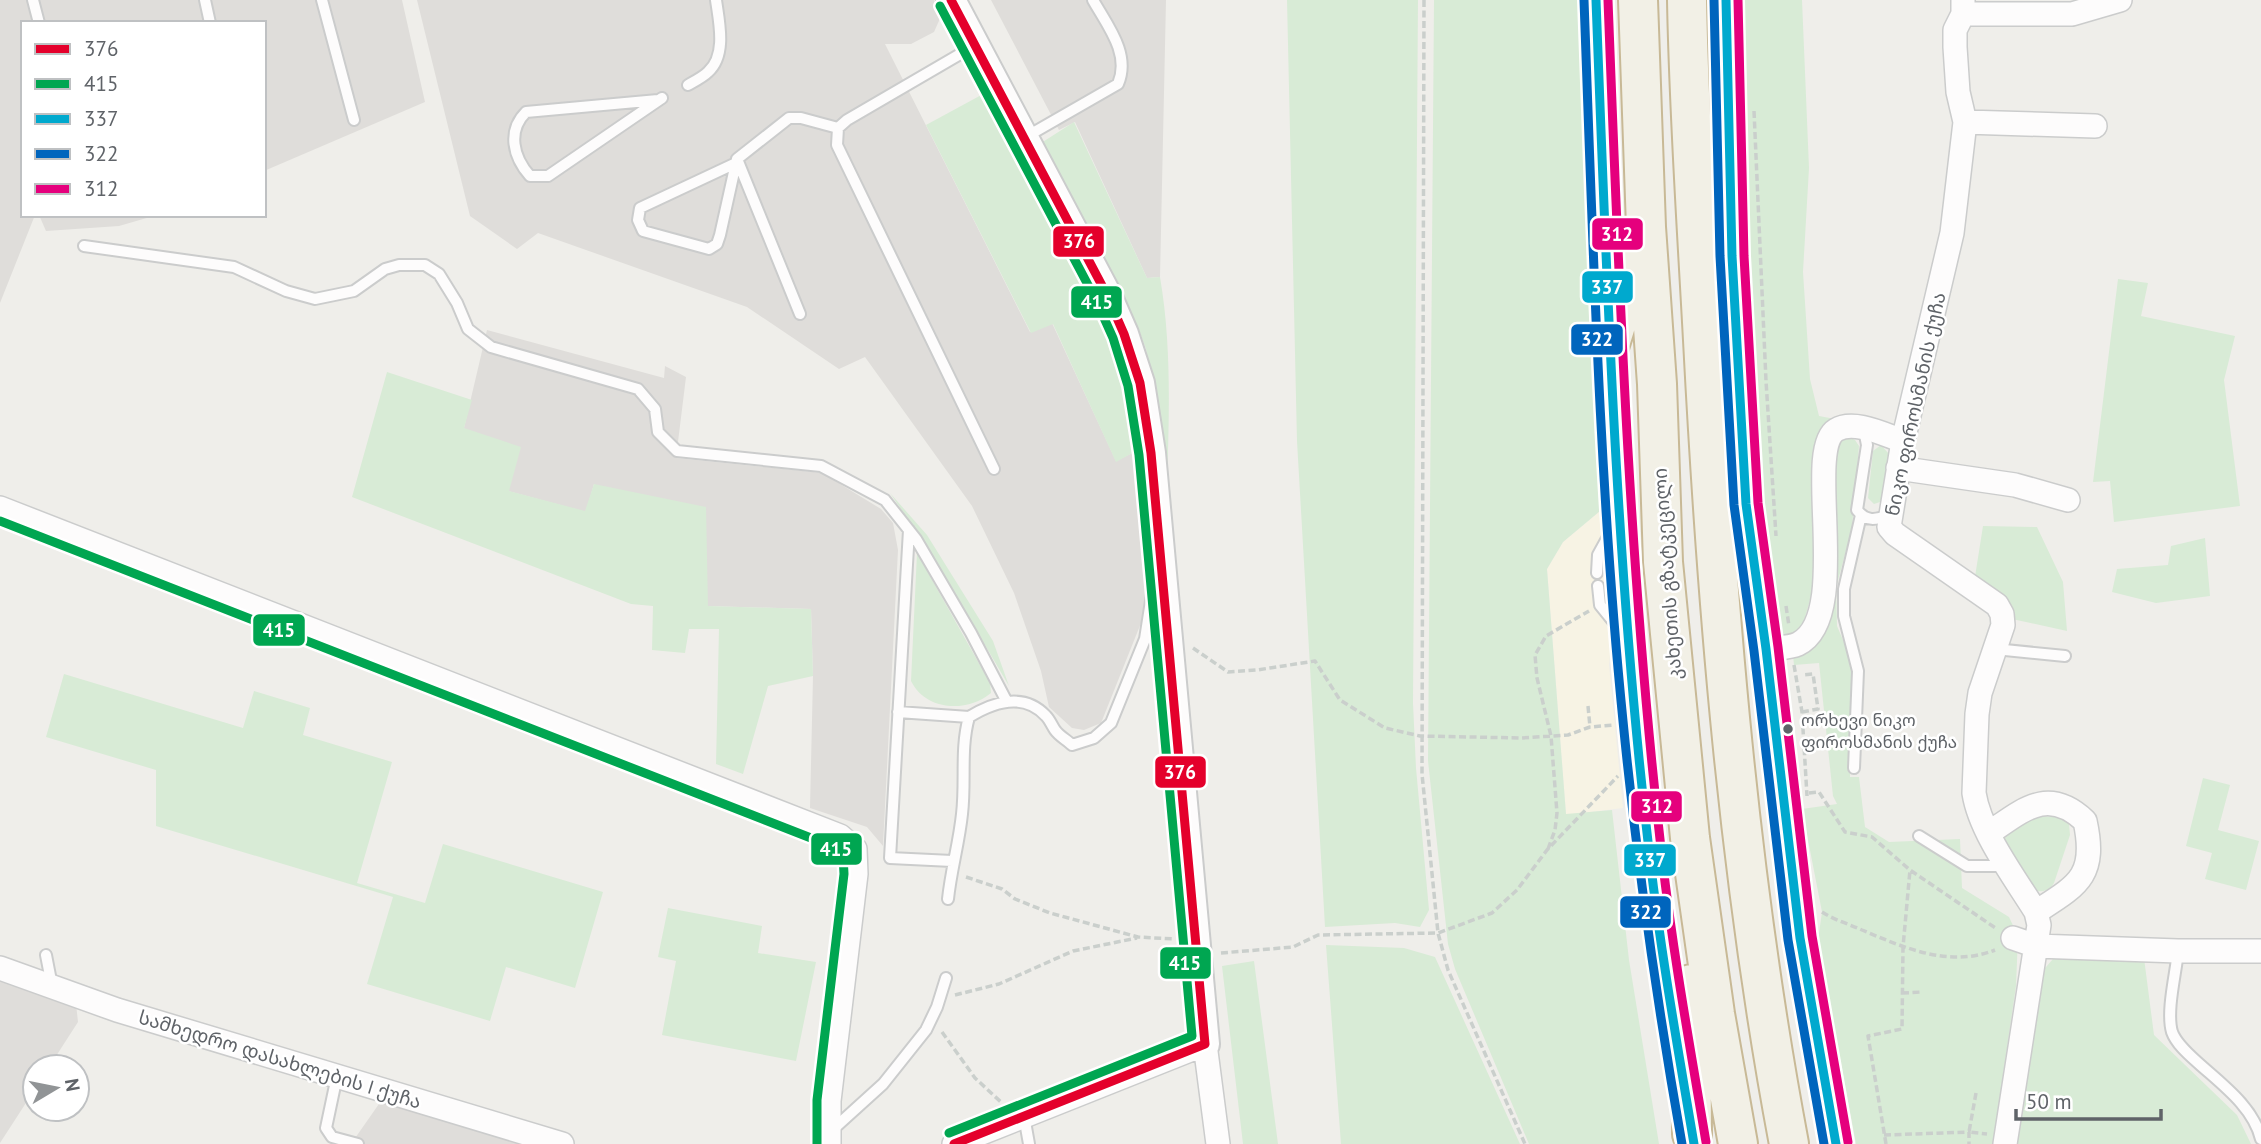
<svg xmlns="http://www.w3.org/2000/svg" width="2261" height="1144" viewBox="0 0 2261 1144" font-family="'PT Sans','Noto Sans Georgian',sans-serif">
<rect width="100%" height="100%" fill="#efeeea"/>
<path fill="#f7f3e4" d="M1600 511 1616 566 1617 590 1609 665 1623 808 1566 815 1547 569 1563 542Z"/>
<path fill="#dfddda" d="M0 0H402L425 102 264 171V23H23V215H35L0 303Z
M417 0H934L942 14 934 32 911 44H885L1030 332 1052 323 1116 461 1134 452 1148 562 1143 618 1101 723 1084 730 1072 728 1049 707 1041 671 1014 593 972 506 865 357 839 369 747 307 538 233 517 249 470 216Z
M991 0H1166L1160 277 1147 278 1075 122 1059 130Z
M39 215H157L119 226 46 231Z
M487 330 664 378 665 366 686 377 676 458 822 473 881 509 893 523 898 550 883 846 867 827 810 808 813 676 811 609 708 606 594 484 586 512 508 491 464 428Z
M0 976 76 1004 78 1022 49 1067H35V1089L0 1143Z
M381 1101 526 1144H351Z"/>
<path fill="#d8ebd6" d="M1287 0H1418L1413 703 1416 768 1429 910 1420 927 1395 923 1325 927 1297 441Z
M1434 0H1582L1600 511 1563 542 1547 569 1566 814 1612 810 1629 960 1659 1144H1529L1455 969 1448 944 1428 761Z
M1734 0H1802L1809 168 1803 272 1810 379 1819 416 1835 419 1817 575 1804 621 1796 636 1769 642 1753 471Z
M985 93 1096 300 1123 370 1134 452 1116 462 1053 324 1031 333 926 125Z
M1074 122 1147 278 1160 277C1172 347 1169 417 1167 487L1146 349 1139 330 1038 145Z
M2118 279 2148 283 2141 316 2235 336 2224 380 2240 506 2114 522 2110 481 2093 482Z
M387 372 472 400 464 428 521 447 509 491 585 511 594 484 706 507 708 606 811 609 813 676 768 686 743 774 716 764 719 629H689L685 653 652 650 653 606 631 604 352 497Z
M1847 436 1855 440 1859 446 1852 528 1836 588 1837 626 1846 647 1853 677 1850 777H1859L1865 827 1889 842 1960 839 1962 888 2009 917 2018 936 2016 986 1993 1144H1856L1818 940 1822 912 1802 809 1837 804 1833 796 1819 663 1794 665 1793 655 1806 646 1835 443Z
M1881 445 1889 454 1883 501 1874 504 1868 498 1873 451Z
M890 493 927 535 993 641 1009 686 934 558Z
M1983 526 2037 527 2063 582 2067 631 2012 619 1974 583Z
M2205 538 2210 596 2156 603 2112 592 2117 569 2168 565 2171 546Z
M917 553 990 683 991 693C967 713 926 711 911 681Z
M64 674 243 728 254 691 310 708 303 735 392 762 357 883 425 903 443 844 603 892 575 988 506 967 490 1021 367 984 393 897 156 826V770L46 737Z
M2203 778 2230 785 2218 830 2259 841 2246 890 2205 879 2212 853 2186 846Z
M2038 816 2062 817 2069 824 2070 835 2054 883C2049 891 2043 892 2034 891L2007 850 2005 838 2010 828Z
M668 908 762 926 758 953 816 962 796 1061 662 1035 676 961 658 957Z
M1326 945 1404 948 1435 957 1520 1144H1341Z
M2069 956 2144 958 2154 1035 2237 1115 2251 1144H2015L2039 975 2053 959Z
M1254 961 1278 1144H1243L1222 966Z"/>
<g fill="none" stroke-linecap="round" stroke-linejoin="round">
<defs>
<path id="service" d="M33 0 39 23
M205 0 210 23
M322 0 354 120
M974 46 847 120 838 128 837 145 994 469
M688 85C695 81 703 77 708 72 727 55 719 22 716 0
M658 100 526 112C507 131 513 157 530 176H548L662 98
M1024 138 1118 84C1131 54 1107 25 1093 0
M736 163 640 208 638 220 643 231 709 249 717 244 720 235 736 163 737 159
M84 246 234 267 286 291 315 299 354 291 385 269 399 265H425L439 274 457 303 468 329 491 347 638 389 655 409 658 432 677 451 821 466 885 500 916 539 971 633 1007 702
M800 314 737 159 789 118H801L838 128
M1860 430 1865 435 1867 445 1857 510C1866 522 1876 520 1889 515
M909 530 890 858 952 861
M1597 573 1598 555 1614 526
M1598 586 1600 605 1621 631
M1995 649 2065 656
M898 712 969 717
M1854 768 1858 671 1844 616V589L1861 515
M1919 836 1967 866H2006
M948 899C951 870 959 843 962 814 966 781 960 749 969 717 993 702 1024 692 1046 716 1050 720 1052 726 1055 730 1059 736 1067 740 1072 745L1094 738 1111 723 1145 639 1153 588
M2178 951C2176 973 2166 1011 2172 1032 2176 1043 2187 1053 2196 1061 2220 1083 2253 1106 2261 1139
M46 955 52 986
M337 1076 326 1128 332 1137 358 1144
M1024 1116 1029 1144
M830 1132 883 1084 926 1030 937 1007 946 978"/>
<path id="minor" d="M1963 0V14L1955 30V47L1958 92 1965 122 1952 233 1903 441 1889 527 1895 534 1997 605 2002 614 2003 625 1980 693 1977 714 1974 793C1980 832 2015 878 2036 912L2039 925 2005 1144
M1963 14H2072L2120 0
M1965 122 2095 126
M1898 468 2015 485 2068 500
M0 508 840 836 855 849 856 874 829 1101V1144
M1766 649C1776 648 1789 648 1798 644 1853 617 1803 450 1836 430 1854 419 1885 435 1903 441
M1989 833C2023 810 2048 786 2085 821 2097 876 2078 885 2036 912
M2013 938 2036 946 2178 951H2261
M0 968 117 1010 562 1144
M954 1144 1205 1044 1218 1144"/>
<path id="tertiary" d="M951 0 1107 295 1124 334 1140 383 1151 453 1205 1044
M1596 0C1609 352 1620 699 1678 1048
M1726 0 1732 256 1746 504 1766 649 1786 830 1800 938 1836 1144"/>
<path id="trunk" d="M1638 0 1646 227 1657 384 1663 562 1690 838 1715 1014 1738 1144
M1687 0C1689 114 1697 227 1703 340 1717 609 1739 879 1789 1144
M1609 347 1640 249
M1691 984 1692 1134"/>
</defs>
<use href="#service" stroke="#cbcccc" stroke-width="14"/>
<use href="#minor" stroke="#cbcccc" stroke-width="26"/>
<use href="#tertiary" stroke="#cbcccc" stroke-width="32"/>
<use href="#trunk" stroke="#c8b996" stroke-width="42"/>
<path stroke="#cacfcc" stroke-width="3.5" stroke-dasharray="7 3.5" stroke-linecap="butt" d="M1424 0 1422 774 1438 933 1448 970 1525 1144
M1754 111 1766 381 1776 536
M1786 606 1789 626
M1193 648 1228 672 1257 670 1315 661 1340 700 1385 728 1420 736 1521 738 1568 735 1590 727 1613 725
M1794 665 1802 712 1807 796
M1588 706 1590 727
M1802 712 1818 709 1813 674 1803 675
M1809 793 1819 792 1845 832 1872 837 1910 870 1997 929
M1548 849 1555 830 1557 813 1551 736 1537 678 1535 655 1546 636 1589 611
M966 877 1002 889 1015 899 1050 913 1138 937 1174 939
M1822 912C1834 920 1849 924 1862 930 1905 948 1949 968 1995 950
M1221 953 1293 947 1318 935 1438 933 1492 913 1517 890 1547 850 1618 776
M1902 993 1922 992
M955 995 999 984 1073 951 1137 938
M942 1032 975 1078 1002 1103
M1976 1093 1969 1132 1987 1134
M1884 1135 1969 1132V1144
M1886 1144 1868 1036 1902 1029 1903 947 1910 870"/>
<use href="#service" stroke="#fdfcfc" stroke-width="10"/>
<use href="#minor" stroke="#fdfcfc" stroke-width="23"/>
<use href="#tertiary" stroke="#fdfcfc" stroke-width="28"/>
<use href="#trunk" stroke="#f2f0e6" stroke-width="38"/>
<defs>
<path id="bus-1" d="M951 0 1107 295 1124 334 1140 383 1151 453 1205 1044
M954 1144 1205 1044"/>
<path id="bus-2" d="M940 6 1096 300 1113 338 1128 386 1139 455 1192 1036 949 1133
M0 521 834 847 843 855 844 874 817 1100V1144"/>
<path id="bus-3" d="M1596 0C1607 287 1616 574 1650 859 1661 954 1678 1049 1694 1144
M1726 0 1732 256 1746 504 1766 649 1800 938 1836 1144"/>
<path id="bus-4" d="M1584 0C1593 241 1599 482 1623 721 1637 863 1657 1003 1682 1144
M1714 0 1720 256 1734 505 1754 651 1788 940 1824 1144"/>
<path id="bus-5" d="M1608 0C1619 286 1629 573 1662 857 1673 953 1690 1047 1706 1142
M1738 0 1744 256 1758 503 1778 647 1812 936 1848 1142"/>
</defs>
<use href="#bus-1" stroke="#fff" stroke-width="14"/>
<use href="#bus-2" stroke="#fff" stroke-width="14"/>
<use href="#bus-3" stroke="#fff" stroke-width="14"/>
<use href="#bus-4" stroke="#fff" stroke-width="14"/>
<use href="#bus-5" stroke="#fff" stroke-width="14"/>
<use href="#bus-1" stroke="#e4002b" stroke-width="9"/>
<use href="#bus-2" stroke="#00a651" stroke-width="9"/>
<use href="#bus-3" stroke="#00a9ce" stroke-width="9"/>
<use href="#bus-4" stroke="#0065bd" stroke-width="9"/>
<use href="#bus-5" stroke="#e5007d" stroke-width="9"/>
</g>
<circle fill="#5f6368" stroke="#fff" stroke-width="2.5" cx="1788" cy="729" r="6"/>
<g text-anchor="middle" stroke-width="5" stroke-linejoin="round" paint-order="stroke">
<g font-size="17" fill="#5f6368" stroke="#fff" text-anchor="start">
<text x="1801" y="726">ორხევი ნიკო<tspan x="1801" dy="22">ფიროსმანის ქუჩა</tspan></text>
</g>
<g font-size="19" fill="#5f6368" stroke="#fff">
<text transform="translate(1915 404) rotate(-78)" y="7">ნიკო ფიროსმანის ქუჩა</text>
<text transform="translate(1667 574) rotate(-94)" y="7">კახეთის გზატკეცილი</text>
<text transform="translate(280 1059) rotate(17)" y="7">სამხედრო დასახლების I ქუჩა</text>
</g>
</g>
<g stroke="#fff" stroke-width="2.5">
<rect x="1591" y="217" width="53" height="34" rx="7" fill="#e5007d"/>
<rect x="1052" y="225" width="53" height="33" rx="7" fill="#e4002b"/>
<rect x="1581" y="270" width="53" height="34" rx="7" fill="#00a9ce"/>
<rect x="1070" y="285" width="53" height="34" rx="7" fill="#00a651"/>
<rect x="1570" y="323" width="54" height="33" rx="7" fill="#0065bd"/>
<rect x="252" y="613" width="54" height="34" rx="7" fill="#00a651"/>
<rect x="1154" y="755" width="53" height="34" rx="7" fill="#e4002b"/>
<rect x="1630" y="790" width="53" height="33" rx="7" fill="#e5007d"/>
<rect x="810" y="832" width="53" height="34" rx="7" fill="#00a651"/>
<rect x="1623" y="843" width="54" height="34" rx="7" fill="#00a9ce"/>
<rect x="1619" y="895" width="53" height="34" rx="7" fill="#0065bd"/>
<rect x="1159" y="946" width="53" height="34" rx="7" fill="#00a651"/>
</g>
<g font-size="19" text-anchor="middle" font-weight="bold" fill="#fff">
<text x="1617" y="241">312</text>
<text x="1079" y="248">376</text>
<text x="1607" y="294">337</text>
<text x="1097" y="309">415</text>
<text x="1597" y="346">322</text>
<text x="279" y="637">415</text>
<text x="1180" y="779">376</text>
<text x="1657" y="813">312</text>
<text x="836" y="856">415</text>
<text x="1650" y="867">337</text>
<text x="1646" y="919">322</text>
<text x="1185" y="970">415</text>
</g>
<rect x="21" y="21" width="245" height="196" fill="#ffffff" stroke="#bfc1c3" stroke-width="2"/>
<rect x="35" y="44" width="35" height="10" fill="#e4002b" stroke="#bfc1c3" stroke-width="2"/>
<text x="84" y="56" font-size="21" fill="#5f6368">376</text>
<rect x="35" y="79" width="35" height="10" fill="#00a651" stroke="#bfc1c3" stroke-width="2"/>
<text x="84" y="91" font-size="21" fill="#5f6368">415</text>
<rect x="35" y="114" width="35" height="10" fill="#00a9ce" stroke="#bfc1c3" stroke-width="2"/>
<text x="84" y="126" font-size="21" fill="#5f6368">337</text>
<rect x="35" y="149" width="35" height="10" fill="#0065bd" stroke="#bfc1c3" stroke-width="2"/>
<text x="84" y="161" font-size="21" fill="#5f6368">322</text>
<rect x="35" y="184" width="35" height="10" fill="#e5007d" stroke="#bfc1c3" stroke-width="2"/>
<text x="84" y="196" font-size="21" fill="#5f6368">312</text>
<g transform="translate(56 1088) rotate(80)"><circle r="33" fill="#ffffff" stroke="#bfc1c3" stroke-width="2"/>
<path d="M0-5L12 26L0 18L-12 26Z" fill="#919496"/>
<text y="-10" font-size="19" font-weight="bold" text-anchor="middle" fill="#5f6368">N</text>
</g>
<path d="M2016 1109v10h145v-10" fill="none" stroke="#5f6368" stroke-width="3.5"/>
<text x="2026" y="1109" font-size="21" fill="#5f6368" stroke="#ffffff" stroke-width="5" paint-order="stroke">50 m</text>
</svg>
